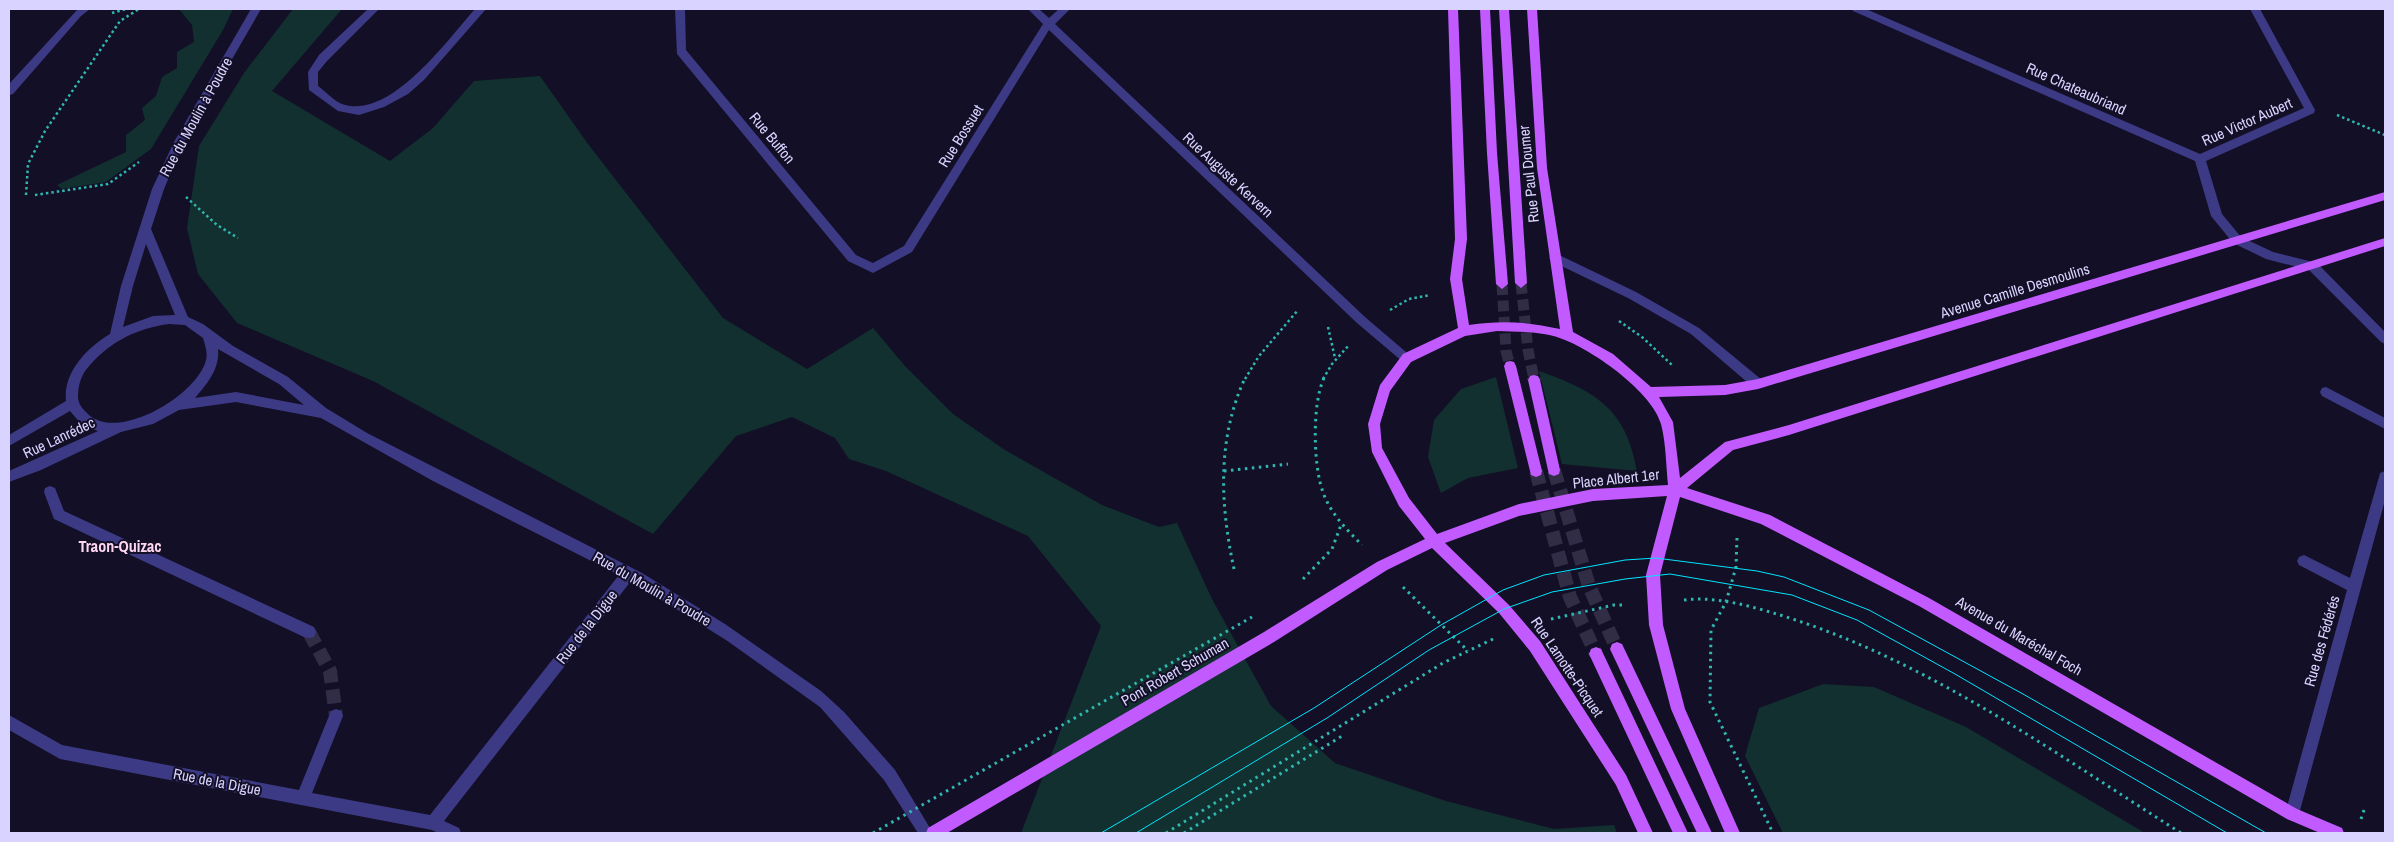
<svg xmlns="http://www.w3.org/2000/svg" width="2394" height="842" viewBox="0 0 2394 842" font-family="'Archivo Narrow',sans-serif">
<rect width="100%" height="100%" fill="#130f26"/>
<path fill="#12302f" d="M179 9H233L223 30 151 149 106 182 62 189 57 185 126 152V135L145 120 142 108 156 96 162 77 177 68V52L194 42 192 25Z
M293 9H342L272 91 390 161 433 128 474 81 540 76 588 144 723 318 807 369 873 328 905 366 953 414 1005 450 1102 505 1159 527 1177 523 1212 599 1271 706 1335 763 1446 801 1554 829 1614 825 1617 833H1021L1101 626 1028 536 886 471 849 459 835 438 792 417 736 436 653 534 373 381 237 323 198 274 187 228 199 146 244 73Z
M1539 371C1595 391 1626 408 1637 471L1562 464Z
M1496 377 1518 468 1468 478 1441 493 1428 457 1434 420 1461 389Z
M1823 684 1874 687 1966 727 2145 833H1783L1745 756 1759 708Z"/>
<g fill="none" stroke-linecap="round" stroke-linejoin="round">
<path stroke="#312d47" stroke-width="14" stroke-dasharray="14 7" stroke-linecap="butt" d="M309 632 330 671 336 716"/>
<path stroke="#312d47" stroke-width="11" stroke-dasharray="11 5.5" stroke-linecap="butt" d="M1521 283 1528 350 1534 379
M1502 284 1506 351 1510 366"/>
<path stroke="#312d47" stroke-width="14" stroke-dasharray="14 7" stroke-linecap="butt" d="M1534 378V380
M1554 470 1589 586 1617 649
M1536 471 1570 597 1596 654"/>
<path stroke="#2fb8b0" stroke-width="2.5" stroke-dasharray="2.5 3" stroke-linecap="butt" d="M112 13 126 9
M2337 115 2385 135
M26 195 28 164 45 131 120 21 139 9
M35 195 108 184 139 162
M186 197 217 225 238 238
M1390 310 1409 299 1430 295
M1619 321 1642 337 1672 365
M1328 327 1335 358
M1245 379 1259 356 1298 310
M1323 379 1332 364 1349 345"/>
<path stroke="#2fb8b0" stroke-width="3" stroke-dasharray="2.5 4.5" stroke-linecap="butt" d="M1324 378C1312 403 1313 466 1323 492 1330 513 1347 530 1362 545
M1224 471 1288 464
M1737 538 1736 567 1726 602 1711 630 1710 702 1773 833
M1234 569C1220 504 1217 439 1245 378
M1303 579 1332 549 1341 525
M1403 587 1468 651
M1684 600C1716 596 1750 606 1780 615 1927 660 2053 752 2181 833
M1551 619 1614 605H1625
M2361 819 2364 810
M1166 833 1443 663 1493 639
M1184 833 1342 736"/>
<path fill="#3d3a85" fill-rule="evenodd" d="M78 9H90L81 16 13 94 9 95V84Z
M251 9H261L184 142 164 189 151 229 188 317 203 324 233 346 288 377 326 408 367 433 642 573 725 624 821 691 844 712 895 770 933 833H918L884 780 820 707 726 640 631 581 444 821 459 828 461 833H438L432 830 60 759 9 730V715L62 745 299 790 331 711 336 709 341 711 343 716 312 793 430 815 619 575 433 481 321 418 236 402 179 410 153 424 121 432 41 470 9 482V471L98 431 82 425 70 411 9 446V435L66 401C63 372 87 348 110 334L121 286 152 189 174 142ZM146 244 175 315 153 316 123 327 133 286ZM169 324 185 325 203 338C205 345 208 353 206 360 198 395 115 445 86 412 81 407 78 403 78 396 78 384 82 373 90 365 111 341 138 328 169 324ZM218 349 279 384 304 405 236 392 195 398C207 384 220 369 218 349Z
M368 9H379L327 61 318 72V86C325 91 334 101 342 104 390 121 448 39 475 9H486L424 80 408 94 384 107 359 115 338 111 309 90 308 72 319 55Z
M675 9H685L686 50 856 255 873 263 904 246 1043 24 1028 9H1039L1049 18 1059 9H1070L1055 24 1365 317 1413 358 1411 362H1403L1357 323 1049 30 912 252 873 273 848 261 677 54Z
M1852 9H1866L2200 154 2304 108 2250 9H2260L2315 110 2314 113 2206 161 2222 214 2241 237 2273 252 2317 263 2385 332V344L2381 342 2309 270 2266 259 2233 243 2211 216 2195 161 1853 11Z
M1555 253 1636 292 1699 328 1762 380 1764 384 1762 388H1754L1691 334 1628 298 1551 261 1549 258 1551 255Z
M2326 387 2385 418V429L2322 396 2320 392 2322 388Z
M2385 471V500L2299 814 2297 819 2292 821 2287 819 2285 814 2347 590 2299 565 2297 561 2299 557 2304 555 2350 578 2379 477 2380 473Z
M50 486 55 488 64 511 314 627 316 632 314 637 309 638 304 637 54 519 44 492 45 488Z"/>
<path fill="#c25bff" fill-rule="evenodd" d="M1448 9H1458L1467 239 1462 279 1469 325C1502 320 1528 322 1560 329L1537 168 1527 9H1537L1547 168 1573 332 1613 354 1651 387 1725 385 1758 379 2385 192V200L1758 389 1725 395 1659 397 1673 422 1680 478 1725 442 1789 425 2385 238V246L1789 435 1733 450 1687 488 1770 515 1929 598 2297 809 2342 828 2344 833H2320L2287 819 1919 606 1761 524 1680 497 1660 575 1663 625 1685 709 1740 833H1725L1671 709 1649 625 1646 575 1667 496 1593 501 1519 516 1445 543 1509 605 1540 641 1626 775 1653 833H1638L1616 785 1530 651 1499 613 1432 548 1387 570 1274 642 947 833H926L928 828 1264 632 1377 562 1425 539 1399 506 1372 452 1368 424 1380 385 1403 354 1458 328 1450 279 1455 239ZM1497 331C1519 332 1545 331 1565 340 1595 352 1652 392 1661 424 1666 443 1666 465 1668 485L1593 489 1519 504 1437 534 1409 498 1382 448 1380 424 1390 391 1411 362 1465 336Z
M1480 9H1490L1497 153 1508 284 1502 289 1496 284 1487 153Z
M1499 9H1509L1527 283 1521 288 1515 283Z
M1510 361 1514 362 1516 366 1542 471 1541 475 1536 477 1531 475 1530 471 1504 366 1506 362Z
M1534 375 1538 376 1540 380 1560 470 1559 474 1554 476 1549 474 1548 470 1528 380 1530 376Z
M1617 642 1622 644 1712 833H1697L1610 649 1612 644Z
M1596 647 1601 649 1688 833H1673L1589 654 1591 649Z"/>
<path stroke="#00e5ff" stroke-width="1" d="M1101 833 1314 708 1441 625 1503 590 1544 575 1625 560 1656 558 1757 571 1784 577 1869 610 2023 694 2266 833
M1136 833 1327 718 1429 650 1504 609 1552 592 1625 579 1670 574 1792 595 1857 620 1955 674 2227 833"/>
<path stroke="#2fb8b0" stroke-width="3" stroke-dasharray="2.5 4.5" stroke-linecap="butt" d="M873 833 1252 617"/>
</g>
<g text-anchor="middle" stroke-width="4" stroke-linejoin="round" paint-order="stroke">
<g font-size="15" fill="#d9d4ff" stroke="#130f26">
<text transform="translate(2076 89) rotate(24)" y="5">Rue Chateaubriand</text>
<text transform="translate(196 117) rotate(-61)" y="5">Rue du Moulin à Poudre</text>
<text transform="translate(2247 122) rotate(-24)" y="5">Rue Victor Aubert</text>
<text transform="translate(961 136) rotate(-58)" y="5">Rue Bossuet</text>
<text transform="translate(772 138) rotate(50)" y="5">Rue Buffon</text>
<text transform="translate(1529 174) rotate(-96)" y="5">Rue Paul Doumer</text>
<text transform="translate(1228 175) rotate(43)" y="5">Rue Auguste Kervern</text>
<text transform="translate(2015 291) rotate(-17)" y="5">Avenue Camille Desmoulins</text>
<text transform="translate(59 438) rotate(-25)" y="5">Rue Lanrédec</text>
<text transform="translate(1616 479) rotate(-6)" y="5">Place Albert 1er</text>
<text transform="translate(652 589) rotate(30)" y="5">Rue du Moulin à Poudre</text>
<text transform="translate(587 627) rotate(-52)" y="5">Rue de la Digue</text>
<text transform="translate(2019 636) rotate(30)" y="5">Avenue du Maréchal Foch</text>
<text transform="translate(2322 641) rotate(-74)" y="5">Rue des Fédérés</text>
<text transform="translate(1567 667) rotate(56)" y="5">Rue Lamotte-Picquet</text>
<text transform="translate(1175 672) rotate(-30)" y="5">Pont Robert Schuman</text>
<text transform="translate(217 782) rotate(11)" y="5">Rue de la Digue</text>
</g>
<g font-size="16" font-weight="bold" fill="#ffd6f0" stroke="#130f26">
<text x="120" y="552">Traon-Quizac</text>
</g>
</g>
<rect width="2394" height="842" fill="none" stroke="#d9d4ff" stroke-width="20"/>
</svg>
